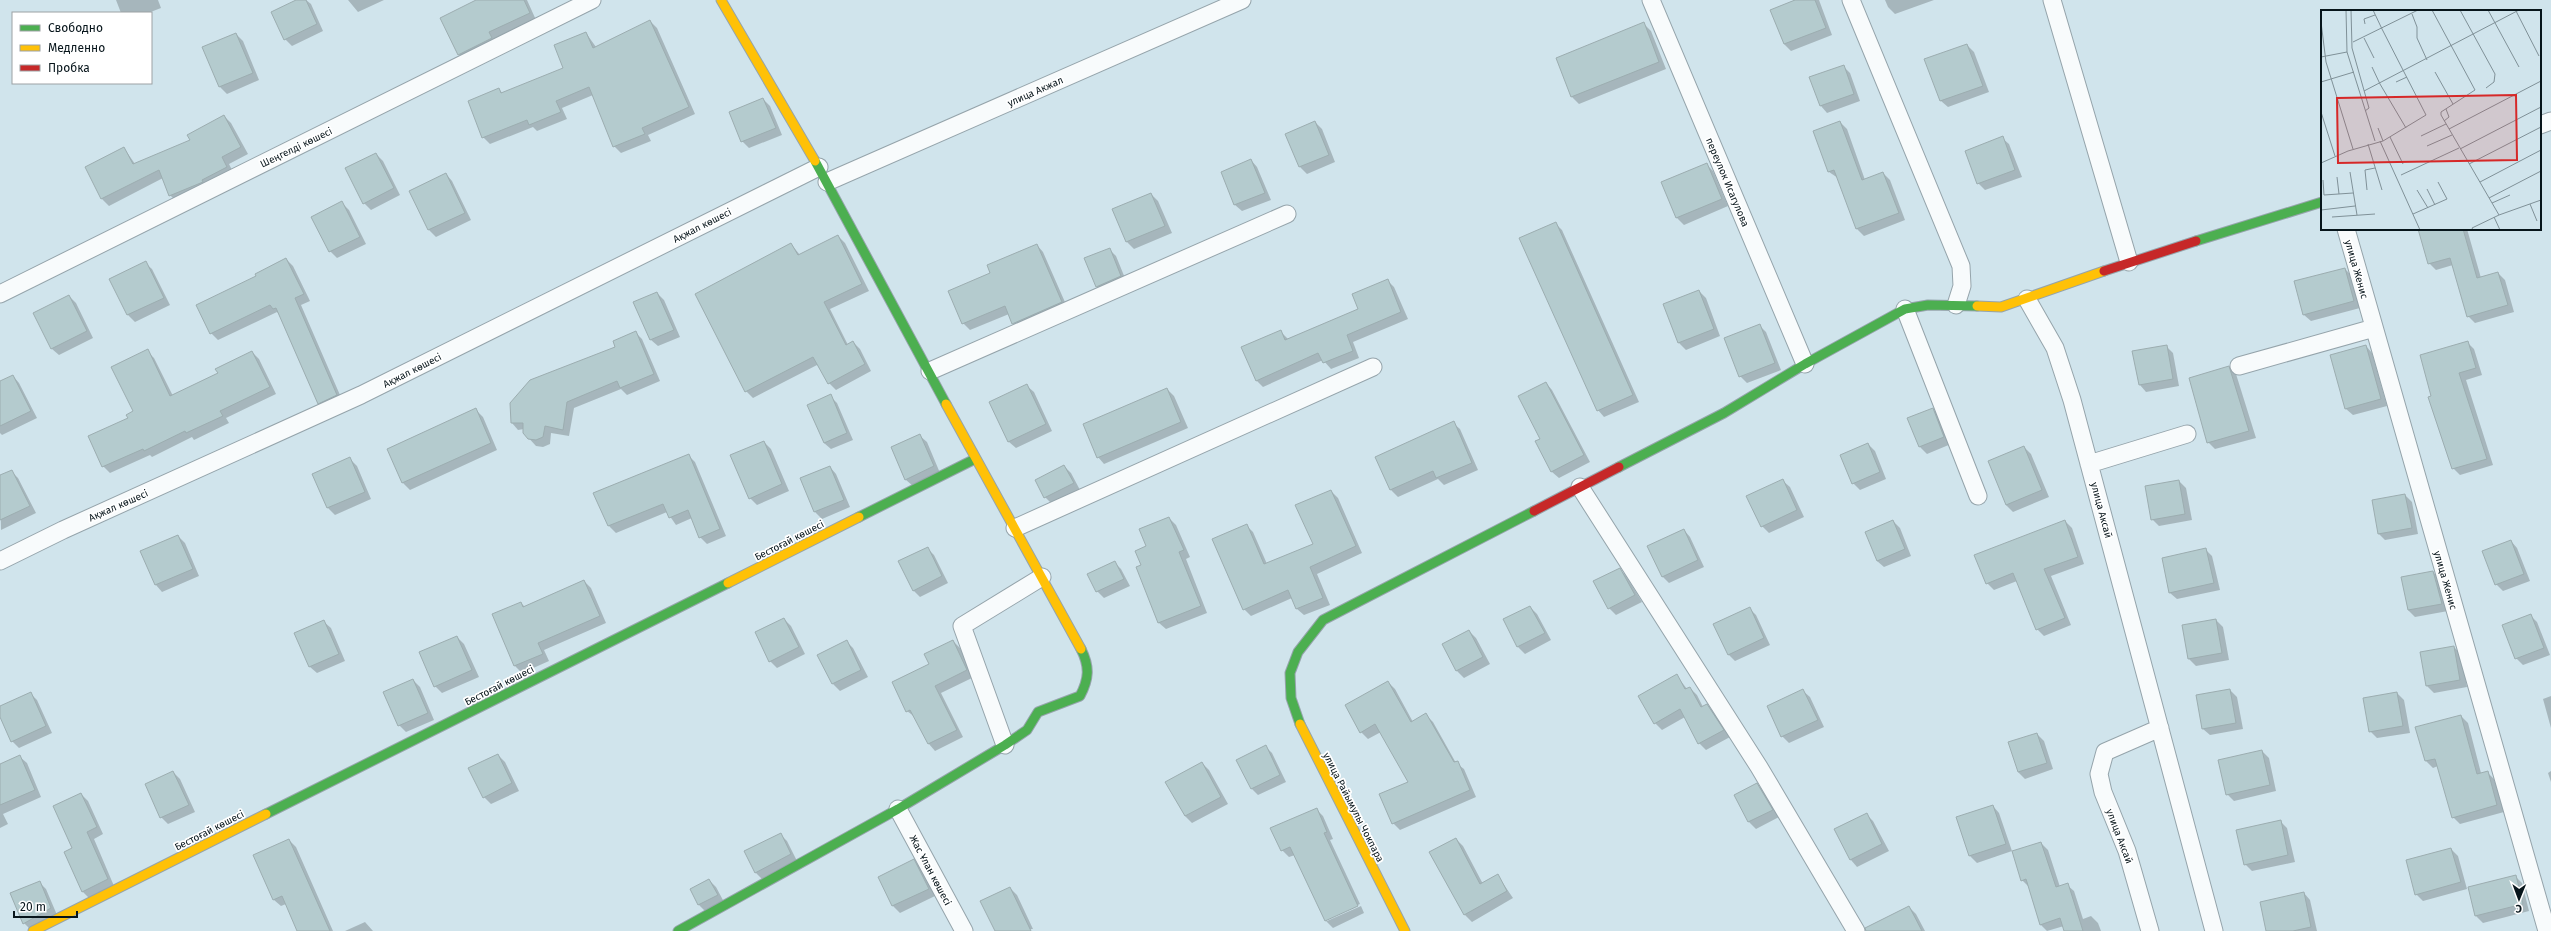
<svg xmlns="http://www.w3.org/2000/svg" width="2551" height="931" viewBox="0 0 2551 931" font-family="'Fira Sans',sans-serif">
<rect width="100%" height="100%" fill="#d0e4ec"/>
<path fill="#0003" d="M116 0H158L161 8 148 13H121Z
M299 0H306L311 4 323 31 292 46 285 39Z
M348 0H384L358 12Z
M479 0H527L536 20 466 61 459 54 441 18Z
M1795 0H1819L1832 35 1791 51 1784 44 1771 11Z
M1885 0H1934L1895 14 1888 7Z
M650 21 657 28 695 114 648 135 651 141 621 153 614 146 593 95 562 108 567 119 537 131 533 127 490 144 483 137 499 89 503 94 565 69 586 33 596 47Z
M1644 24 1651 31 1666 69 1579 104 1572 97 1557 59Z
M236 34 243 41 259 80 227 94 220 87 204 48Z
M1967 45 1974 52 1989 92 1948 107 1941 101Z
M1843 66 1850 73 1860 101 1827 113 1821 106Z
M763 99 770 106 782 135 749 148 742 141Z
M224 116 231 123 248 154 229 164 234 174 177 202 170 195 163 178 109 206 102 199 86 167 124 148 135 164 191 141Z
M1315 122 1322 129 1335 162 1307 174 1300 167Z
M1840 122 1847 129 1865 180 1883 173 1890 180 1905 220 1864 236 1857 229 1838 178 1829 172 1814 132Z
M2002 138 2009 144 2022 177 1985 190 1978 183Z
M376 154 383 161 400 195 371 210 364 203Z
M1251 160 1257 167 1271 200 1242 211 1235 205 1222 172Z
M1706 164 1713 171 1728 206 1684 225 1677 218 1662 183Z
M446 174 452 181 471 220 436 237 429 230 410 191Z
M1151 194 1158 201 1172 233 1134 249 1127 242Z
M342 203 349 210 366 244 337 258 330 251Z
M1555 223 1562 230 1639 402 1604 417 1598 410Z
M2427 229H2467L2481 278 2498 273 2505 280 2514 312 2475 323 2468 316 2453 265 2436 270 2429 263Z
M838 236 845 243 869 291 830 309 848 345 853 342 860 349 871 371 836 390 829 383 819 364 753 398 746 391 791 244 800 255Z
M1037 245 1043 252 1068 309 1020 330 1013 323 1009 314 970 330 963 323 992 273Z
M1109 249 1116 256 1127 283 1104 293 1097 286Z
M286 259 293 266 310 301 301 305 343 402 326 410 319 403 281 316 277 312 218 340 211 333 258 276Z
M145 263 152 269 170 305 135 322 128 315 111 280Z
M2345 269 2352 276 2360 308 2311 321 2304 315Z
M1387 280 1394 287 1408 319 1353 342 1359 358 1331 369 1323 360 1263 387 1256 380 1280 331 1288 339 1359 310Z
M1699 291 1706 298 1720 336 1686 350 1679 343 1665 305Z
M657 293 664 300 680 337 658 346 651 340Z
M69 296 76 303 93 338 59 355 52 349Z
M1759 325 1766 332 1781 370 1747 383 1740 376Z
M635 332 642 339 660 381 627 395 621 389 574 408 569 436 551 433 550 444 543 447 536 446 524 433V429L518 430 512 423Z
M2467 342 2474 349 2482 375 2466 380 2493 465 2460 475 2453 468 2432 396Z
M2166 346 2173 353 2179 386 2146 392 2140 385Z
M2366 346 2372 353 2387 406 2353 415 2346 409Z
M147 351 154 358 173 396 219 373 252 352 259 359 276 394 226 418 229 423 194 440 192 437 152 457 150 455 110 473 103 466 134 412Z
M2229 367 2236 374 2256 438 2215 449 2208 442Z
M13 376 19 383 37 418 2 435 0 433V382Z
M1546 383 1552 390 1590 462 1559 478 1552 472 1542 439Z
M1027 386 1034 392 1052 431 1016 448 1009 442Z
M1167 389 1174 396 1188 428 1104 464 1098 457Z
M830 396 837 403 853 440 831 449 824 443Z
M1933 409 1940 416 1951 444 1927 454 1920 447 1908 419Z
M476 410 483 417 497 450 410 490 403 483 388 449Z
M1453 423 1460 429 1478 470 1444 485 1438 479 1398 497 1391 490 1376 457Z
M920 436 927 442 940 473 913 486 906 480Z
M764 442 771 449 789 491 757 505 750 498Z
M1868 444 1875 451 1886 479 1860 490 1853 483Z
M2024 447 2031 454 2049 497 2013 512 2006 505Z
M688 455 695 462 726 536 707 544 700 537 692 518 676 525 667 512 616 533 609 526 595 493Z
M350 459 357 466 371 499 335 515 328 508 313 474Z
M1064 466 1071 473 1080 490 1052 504 1045 497Z
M830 467 836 474 850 507 822 519 815 512 801 479Z
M11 471 18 478 36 513 1 530 0 476Z
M1783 481 1790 487 1804 517 1769 533 1762 526Z
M2179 481 2186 488 2192 520 2159 526 2152 519Z
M1331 491 1338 498 1362 553 1317 574 1330 605 1304 615 1297 609 1292 598 1251 616 1244 609 1247 526 1253 532 1267 564 1314 545Z
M2405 495 2412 502 2418 534 2385 540 2378 533Z
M1169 518 1176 525 1190 557 1186 559 1207 613 1166 629 1159 623 1142 566 1148 547Z
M1893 521 1900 528 1911 556 1884 567 1877 561Z
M2065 521 2072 528 2084 564 2051 576 2071 625 2044 636 2037 629 2017 581 1994 590 1987 583Z
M1684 530 1690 537 1704 567 1669 583 1662 576Z
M178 536 185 543 199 576 162 592 156 585 141 552Z
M2511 541 2517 548 2530 581 2503 591 2496 584Z
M927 548 934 555 948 583 920 597 913 590Z
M2205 549 2212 556 2220 590 2177 599 2170 593Z
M1114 562 1121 569 1130 586 1104 598 1097 591Z
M1620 569 1626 576 1642 602 1616 615 1609 608Z
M2433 572 2440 579 2448 611 2415 617 2408 610 2403 578Z
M584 581 591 588 606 623 544 650 549 661 522 673 515 666 493 614 521 603 525 607Z
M1530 607 1537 614 1551 640 1525 654 1518 647 1504 620Z
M1749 608 1756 615 1770 645 1735 661 1728 654Z
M2530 615 2537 622 2550 655 2523 665 2516 658Z
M784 619 791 626 805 654 777 668 770 661Z
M2216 620 2223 627 2229 660 2196 666 2189 659Z
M324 622 331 628 345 661 317 673 310 667Z
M1469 631 1476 638 1490 664 1464 678 1457 671 1443 644Z
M457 637 464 644 479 677 442 693 435 686Z
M846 641 853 648 868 677 840 691 833 684Z
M953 641 960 648 974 677 941 693 963 737 935 751 929 744 915 717 907 711 930 665Z
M2454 647 2461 654 2467 687 2434 693 2427 686 2421 653Z
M1677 676 1687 689 1690 688 1697 695 1703 707 1707 705 1713 712 1730 737 1706 750 1699 743 1685 717 1662 730 1655 723Z
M413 680 420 687 434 720 406 732 399 725Z
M1388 682 1395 689 1413 722 1426 715 1433 722 1456 763 1464 769 1476 797 1400 830 1393 823 1410 782 1381 732 1368 739 1361 732Z
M2230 690 2237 697 2243 729 2210 735 2203 729Z
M1803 691 1810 697 1824 727 1789 743 1782 736 1768 707Z
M30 693 37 700 52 733 19 748 12 741 0 715V707Z
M2397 693 2404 700 2410 733 2377 738 2370 731Z
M2551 696V728L2543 699Z
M2461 716 2468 723 2481 773 2487 772 2494 779 2504 812 2460 824 2453 817 2438 766 2433 768 2426 761 2417 728Z
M2037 734 2044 741 2053 769 2025 779 2018 772Z
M1265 746 1272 753 1286 782 1258 795 1251 788Z
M2262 751 2269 758 2276 791 2234 801 2227 794Z
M498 755 505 762 519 791 491 804 484 797Z
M20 757 27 763 41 797 3 814 8 824 0 828V765Z
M1202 763 1209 770 1228 804 1192 823 1185 816 1167 782Z
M2551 771V782L2548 773Z
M173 772 180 779 195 812 168 824 161 817Z
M1757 784 1763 791 1779 817 1756 829 1749 822 1735 795Z
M81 794 88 801 103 834 94 839 114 886 90 899 83 892 66 852 73 849Z
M1993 806 1999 813 2012 851 1977 863 1970 856Z
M1316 809 1323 816 1333 839 1330 840 1360 904 1327 919V921L1361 906 1364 913 1333 928 1326 921 1295 855 1289 857 1282 850Z
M1866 814 1873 821 1889 851 1857 867 1851 860 1835 830Z
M2280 821 2287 828 2295 862 2252 871 2245 864Z
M780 834 787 841 797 861 763 880 756 873 746 851Z
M1456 839 1463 846 1483 884 1498 876 1513 898 1472 922 1465 915 1430 853Z
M289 840 296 847 333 931H299L286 904 281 906 274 900Z
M2041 843 2048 850 2060 887 2067 885 2074 891 2083 919 2091 916 2098 923 2101 931H2066L2064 926 2047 931 2040 924 2029 887 2022 880Z
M2451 849 2458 856 2467 889 2423 901 2416 894Z
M914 861 921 868 935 896 900 913 893 906 879 878Z
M2515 876 2522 883 2529 911 2483 923 2476 916 2469 888Z
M709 880 716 887 724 902 706 912 699 905 691 890Z
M39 882 46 889 57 915 31 930 24 923Z
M1010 888 1017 895 1033 929 996 931Z
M2304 893 2310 900 2317 931H2267Z
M1909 907 1916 914 1925 931H1881Z
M365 922 373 931H345Z"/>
<path fill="#b4cbce" stroke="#9cadb0" d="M296 0H306L317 24 284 40 271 12Z
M476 0H524L530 13 489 32 492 38 458 55 440 18Z
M1795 0H1815L1826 28 1784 44 1770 10Z
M650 20 689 107 642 128 645 134 613 147 589 87 556 101 561 112 529 125 527 120 482 138 468 101 499 88 501 93 563 68 554 45 586 32 593 48Z
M1644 22 1659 62 1571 97 1556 58Z
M236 33 253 73 219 87 202 47Z
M1967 44 1983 86 1940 101 1924 59Z
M1844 65 1854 94 1820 106 1809 77Z
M763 98 776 128 741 142 729 112Z
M224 115 241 147 222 157 227 167 202 180 203 182 169 196 159 170 101 199 85 167 124 147 133 164 190 140 187 135Z
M1315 121 1329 155 1299 167 1285 134Z
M1840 121 1862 180 1883 172 1899 213 1856 229 1834 170 1828 172 1813 131Z
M2003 136 2015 170 1977 184 1965 151Z
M376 153 394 188 363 204 345 168Z
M1251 159 1265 193 1234 205 1221 172Z
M1707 163 1722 199 1676 218 1661 182Z
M446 173 465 213 428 230 409 191Z
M1151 193 1165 226 1126 242 1112 209Z
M342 201 360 237 329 252 311 217Z
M1556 222 1633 395 1597 411 1519 238Z
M2418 229H2463L2477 278 2498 272 2508 305 2467 317 2450 258 2428 264Z
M838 235 862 284 824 302 846 345 853 341 865 364 828 384 813 357 745 392 695 294 791 243 798 255Z
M1037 244 1062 302 1012 324 1005 306 962 324 948 291 990 273 987 265Z
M1110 248 1121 276 1096 287 1084 258Z
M286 258 304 294 295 298 337 395 318 404 276 308 273 309 270 305 210 334 196 305 256 276 255 274Z
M146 261 164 298 127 315 109 279Z
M2345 268 2354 301 2303 315 2294 281Z
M1388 279 1401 312 1347 335 1353 351 1323 363 1318 353 1256 381 1241 347 1281 330 1285 340 1358 309 1352 294Z
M1699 290 1714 329 1678 343 1663 304Z
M657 292 674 330 650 340 633 302Z
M69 295 87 331 51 349 33 313Z
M1760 324 1775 363 1739 377 1724 338Z
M636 331 654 374 620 388 617 381 567 402 563 430 545 426 543 437 536 440 528 439 523 433V423H511L510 403 530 380 615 347 613 341Z
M2468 341 2476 368 2459 373 2487 459 2452 469 2428 397 2431 396 2420 355Z
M2167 345 2173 379 2139 385 2132 351Z
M2366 345 2381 399 2345 409 2330 355Z
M148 349 170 396 218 373 215 369 252 351 270 387 220 411 223 416 186 433 185 431 144 451 143 449 102 467 88 436 128 418 126 415 133 411 111 367Z
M2229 366 2249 431 2207 443 2189 378Z
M13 375 31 411 0 426V381Z
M1546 382 1584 455 1551 472 1535 441 1540 439 1518 396Z
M1027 384 1046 424 1008 442 989 402Z
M1167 388 1181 422 1097 458 1083 424Z
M831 394 847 433 824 443 807 405Z
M476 408 491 443 402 483 387 449Z
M1933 408 1944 437 1919 447 1907 418Z
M1454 421 1472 463 1436 478 1433 471 1390 490 1375 457Z
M920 434 934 466 905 480 891 447Z
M764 441 782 484 749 499 730 455Z
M1868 443 1880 472 1852 484 1840 455Z
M2024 446 2042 490 2006 505 1988 461Z
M689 454 720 529 699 538 688 510 669 518 663 504 608 526 593 493Z
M350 457 365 492 327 508 312 474Z
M1064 465 1074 483 1044 498 1035 480Z
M830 466 844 500 814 512 800 478Z
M12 470 30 506 0 520V475Z
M1783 479 1797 510 1761 527 1746 496Z
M2179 480 2185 514 2151 520 2145 486Z
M1331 490 1356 546 1310 567 1323 598 1296 609 1288 590 1243 610 1212 539 1247 524 1264 564 1313 544 1295 505Z
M2405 494 2412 528 2378 534 2372 500Z
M1169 517 1184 550 1179 552 1201 606 1158 623 1136 567 1141 565 1135 551 1146 546 1139 529Z
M1893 520 1905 549 1877 561 1865 532Z
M2065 520 2078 557 2044 569 2065 618 2036 630 2013 573 1986 584 1974 555Z
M1684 529 1698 560 1662 577 1647 546Z
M178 535 193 569 155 585 140 551Z
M2511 540 2524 574 2495 585 2482 551Z
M928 547 942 576 913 591 898 561Z
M2206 548 2214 583 2169 593 2162 558Z
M1115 561 1124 579 1096 592 1087 574Z
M1620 568 1635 595 1608 609 1593 581Z
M2433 571 2442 604 2408 610 2401 577Z
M584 580 600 616 538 643 543 654 514 666 492 614 521 602 523 607Z
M1530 606 1545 633 1517 647 1503 619Z
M1750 607 1764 638 1728 655 1713 624Z
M2531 614 2544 648 2515 659 2502 625Z
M784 618 799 647 769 662 755 632Z
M2216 619 2222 653 2188 659 2182 625Z
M324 620 339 654 309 667 294 633Z
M1469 630 1483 657 1456 671 1442 644Z
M457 636 472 670 434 687 419 652Z
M847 640 861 670 832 684 817 655Z
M953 640 967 670 935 686 957 730 928 744 910 710 906 712 892 682 929 664 924 654Z
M2454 646 2460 680 2426 686 2420 652Z
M1677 674 1685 689 1690 687 1701 707 1707 704 1724 730 1698 744 1680 709 1654 724 1638 696Z
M413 679 428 713 398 726 383 692Z
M1388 681 1411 722 1426 713 1454 762 1458 761 1470 790 1392 824 1379 794 1408 782 1375 724 1360 733 1345 705Z
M1803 689 1818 720 1781 737 1767 706Z
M2230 689 2236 723 2202 729 2196 695Z
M31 692 46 726 11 742 0 717V706Z
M2397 692 2403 726 2369 732 2363 698Z
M2461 715 2477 774 2488 771 2497 805 2452 818 2435 759 2425 761 2415 727Z
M2037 733 2047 763 2018 772 2008 742Z
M1266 745 1280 775 1251 789 1236 760Z
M2262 750 2270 785 2226 795 2218 760Z
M498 754 512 783 483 798 468 768Z
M20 755 35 790 0 805V764Z
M1202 762 1221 797 1185 816 1165 782Z
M173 771 189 805 160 818 145 784Z
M1757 783 1773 810 1748 822 1734 795Z
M81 793 97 827 87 832 108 879 82 892 64 852 72 848 53 806Z
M1993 805 2006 844 1969 856 1956 817Z
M1317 808 1327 832 1324 833 1358 906 1325 921 1290 847 1281 851 1270 828Z
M1867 813 1882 844 1850 860 1834 829Z
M2281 820 2288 855 2244 865 2236 830Z
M781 833 791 854 755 873 744 851Z
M1456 838 1480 884 1498 874 1507 891 1464 915 1429 852Z
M289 839 330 931H297L282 896 273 900 253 855Z
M2041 842 2056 887 2068 883 2083 931H2064L2060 918 2040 925 2026 879 2021 881 2012 851Z
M2451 848 2461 882 2415 895 2406 860Z
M914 859 929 889 892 906 878 877Z
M2516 875 2523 904 2475 916 2468 887Z
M709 879 718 895 698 905 690 889Z
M40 881 51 908 23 924 10 893Z
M1010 887 1031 931H995L980 901Z
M2304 892 2311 927 2293 931H2266L2260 902Z
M1909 906 1922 931H1866L1865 928Z"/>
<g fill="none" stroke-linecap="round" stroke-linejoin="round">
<defs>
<path id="street" d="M1651 0 1805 364
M1851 0 1961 266 1962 286 1956 305
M2052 0 2129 262
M2540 125 2551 121
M827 182 1242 0
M2346 229 2547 931
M0 294 592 0
M2027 299 2055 348 2072 400 2214 931
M1905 309 1978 496
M2239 366 2374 328
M930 371 1287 214
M2089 464 2187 434
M1580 487 1759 767 1856 931
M1015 528 1373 367
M0 561 63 530 361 395 819 167
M1005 745 962 626 1042 577
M898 809 964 931
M2150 931 2127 851 2103 792 2099 774 2105 752 2160 728"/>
<path id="fast" d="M815 161 946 404
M2196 241 2322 202
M1619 467 1724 413 1805 364 1905 309 1928 305 1977 306
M859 517 975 459
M1300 724 1291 698 1290 673 1298 652 1323 620 1534 511
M266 814 728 583
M678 931 898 809 1005 745 1027 730 1038 712 1080 696C1089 679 1090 667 1081 649"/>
<path id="slow" d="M721 0 815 161
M1977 306 2001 307 2104 271
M946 404 1081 649
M728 583 859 517
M1300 724 1405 931
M33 931 266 814"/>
<path id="jam" d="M2104 271 2196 241
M1534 511 1619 467"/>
</defs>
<use href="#street" stroke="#95a4ab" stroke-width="19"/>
<use href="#fast" stroke="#95a4ab" stroke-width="11"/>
<use href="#slow" stroke="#95a4ab" stroke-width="11"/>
<use href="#jam" stroke="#95a4ab" stroke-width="11"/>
<use href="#street" stroke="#f8fbfc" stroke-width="17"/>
<use href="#fast" stroke="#4caf50" stroke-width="9"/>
<use href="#slow" stroke="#ffc107" stroke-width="9"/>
<use href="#jam" stroke="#c62828" stroke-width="9"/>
</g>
<g text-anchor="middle" stroke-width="3.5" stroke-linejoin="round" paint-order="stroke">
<g font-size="10" fill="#07151b" stroke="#fff">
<text transform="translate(1035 91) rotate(-24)" y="4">улица Акжал</text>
<text transform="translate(296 147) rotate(-26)" y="4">Шеңгелді көшесі</text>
<text transform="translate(1728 182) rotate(67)" y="4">переулок Исагулова</text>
<text transform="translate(702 225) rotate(-27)" y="4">Ақжал көшесі</text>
<text transform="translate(2357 269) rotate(74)" y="4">улица Женис</text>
<text transform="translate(412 370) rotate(-27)" y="4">Ақжал көшесі</text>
<text transform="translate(118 505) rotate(-24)" y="4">Ақжал көшесі</text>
<text transform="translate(2102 510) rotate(75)" y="4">улица Аксай</text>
<text transform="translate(789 540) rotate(-27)" y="4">Бестоғай көшесі</text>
<text transform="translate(2446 580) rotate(74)" y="4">улица Женис</text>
<text transform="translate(499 685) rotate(-27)" y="4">Бестоғай көшесі</text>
<text transform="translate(1354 807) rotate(63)" y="4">улица Райымулы Чокпара</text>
<text transform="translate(209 830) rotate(-27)" y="4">Бестоғай көшесі</text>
<text transform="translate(2120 836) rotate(69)" y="4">улица Аксай</text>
<text transform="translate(931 870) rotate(62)" y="4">Жас Ұлан көшесі</text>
</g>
</g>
<g transform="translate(2321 10)">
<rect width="220" height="220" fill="#d0e4ec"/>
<path fill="none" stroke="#809198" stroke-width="1" d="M25 0 26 42 54 131M30 0 31 38 48 98 44 101M52 0 61 19M111 0 154 80 120 102V105L178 205M139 0 174 64 173 72 165 78M167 0 198 57M195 1 218 46M91 4 96 17V28L106 50M0 12 5 52 32 139M44 14 43 9 54 5M43 28 53 48M32 32 97 0M0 47 26 42M51 57 59 74M114 62 132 94M0 72 33 62M75 72 86 67M59 74 85 118M43 81 198 0M0 102 14 146M123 111 128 107 125 99M57 118 62 131M128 119 220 71M100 126 125 114M69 127 82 154M59 131 99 220M47 134 61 180M106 136 131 125M139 139 220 97M0 153 27 141 62 131 105 105 61 19M148 154 220 117M29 162 36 205M80 165 138 138M16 167 18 184M2 170 3 185 32 183M159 172 220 140M106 179 114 195M46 180 44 160 54 158M96 180 107 198M168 188 220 161M171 193 189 185M209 194 216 211M0 200 34 196M92 204 126 189 117 172M11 207 54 204M173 207 179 220M152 220 151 218 178 205 220 190"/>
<path fill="#d62828" fill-opacity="0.15" stroke="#d62828" stroke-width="2" d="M195 85 196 150 17 153 16 88Z"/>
<rect width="220" height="220" fill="none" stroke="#07151b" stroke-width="2"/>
</g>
<rect x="12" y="12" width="140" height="72" fill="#ffffff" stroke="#9ca1a4"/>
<rect x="20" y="25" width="20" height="6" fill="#4caf50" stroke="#9ca1a4"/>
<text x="48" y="32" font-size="12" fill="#07151b">Свободно</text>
<rect x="20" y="45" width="20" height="6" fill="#ffc107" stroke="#9ca1a4"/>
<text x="48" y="52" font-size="12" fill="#07151b">Медленно</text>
<rect x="20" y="65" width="20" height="6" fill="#c62828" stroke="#9ca1a4"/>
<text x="48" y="72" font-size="12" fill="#07151b">Пробка</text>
<g transform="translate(2519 899) rotate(181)" stroke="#ffffff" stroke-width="3" paint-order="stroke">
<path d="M0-3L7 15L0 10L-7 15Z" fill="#07151b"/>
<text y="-6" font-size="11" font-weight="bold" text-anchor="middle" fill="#07151b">С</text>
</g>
<path d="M14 911v6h63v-6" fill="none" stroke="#07151b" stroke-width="2"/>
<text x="20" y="911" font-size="12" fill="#07151b" stroke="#ffffff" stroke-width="3" paint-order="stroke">20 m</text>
</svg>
